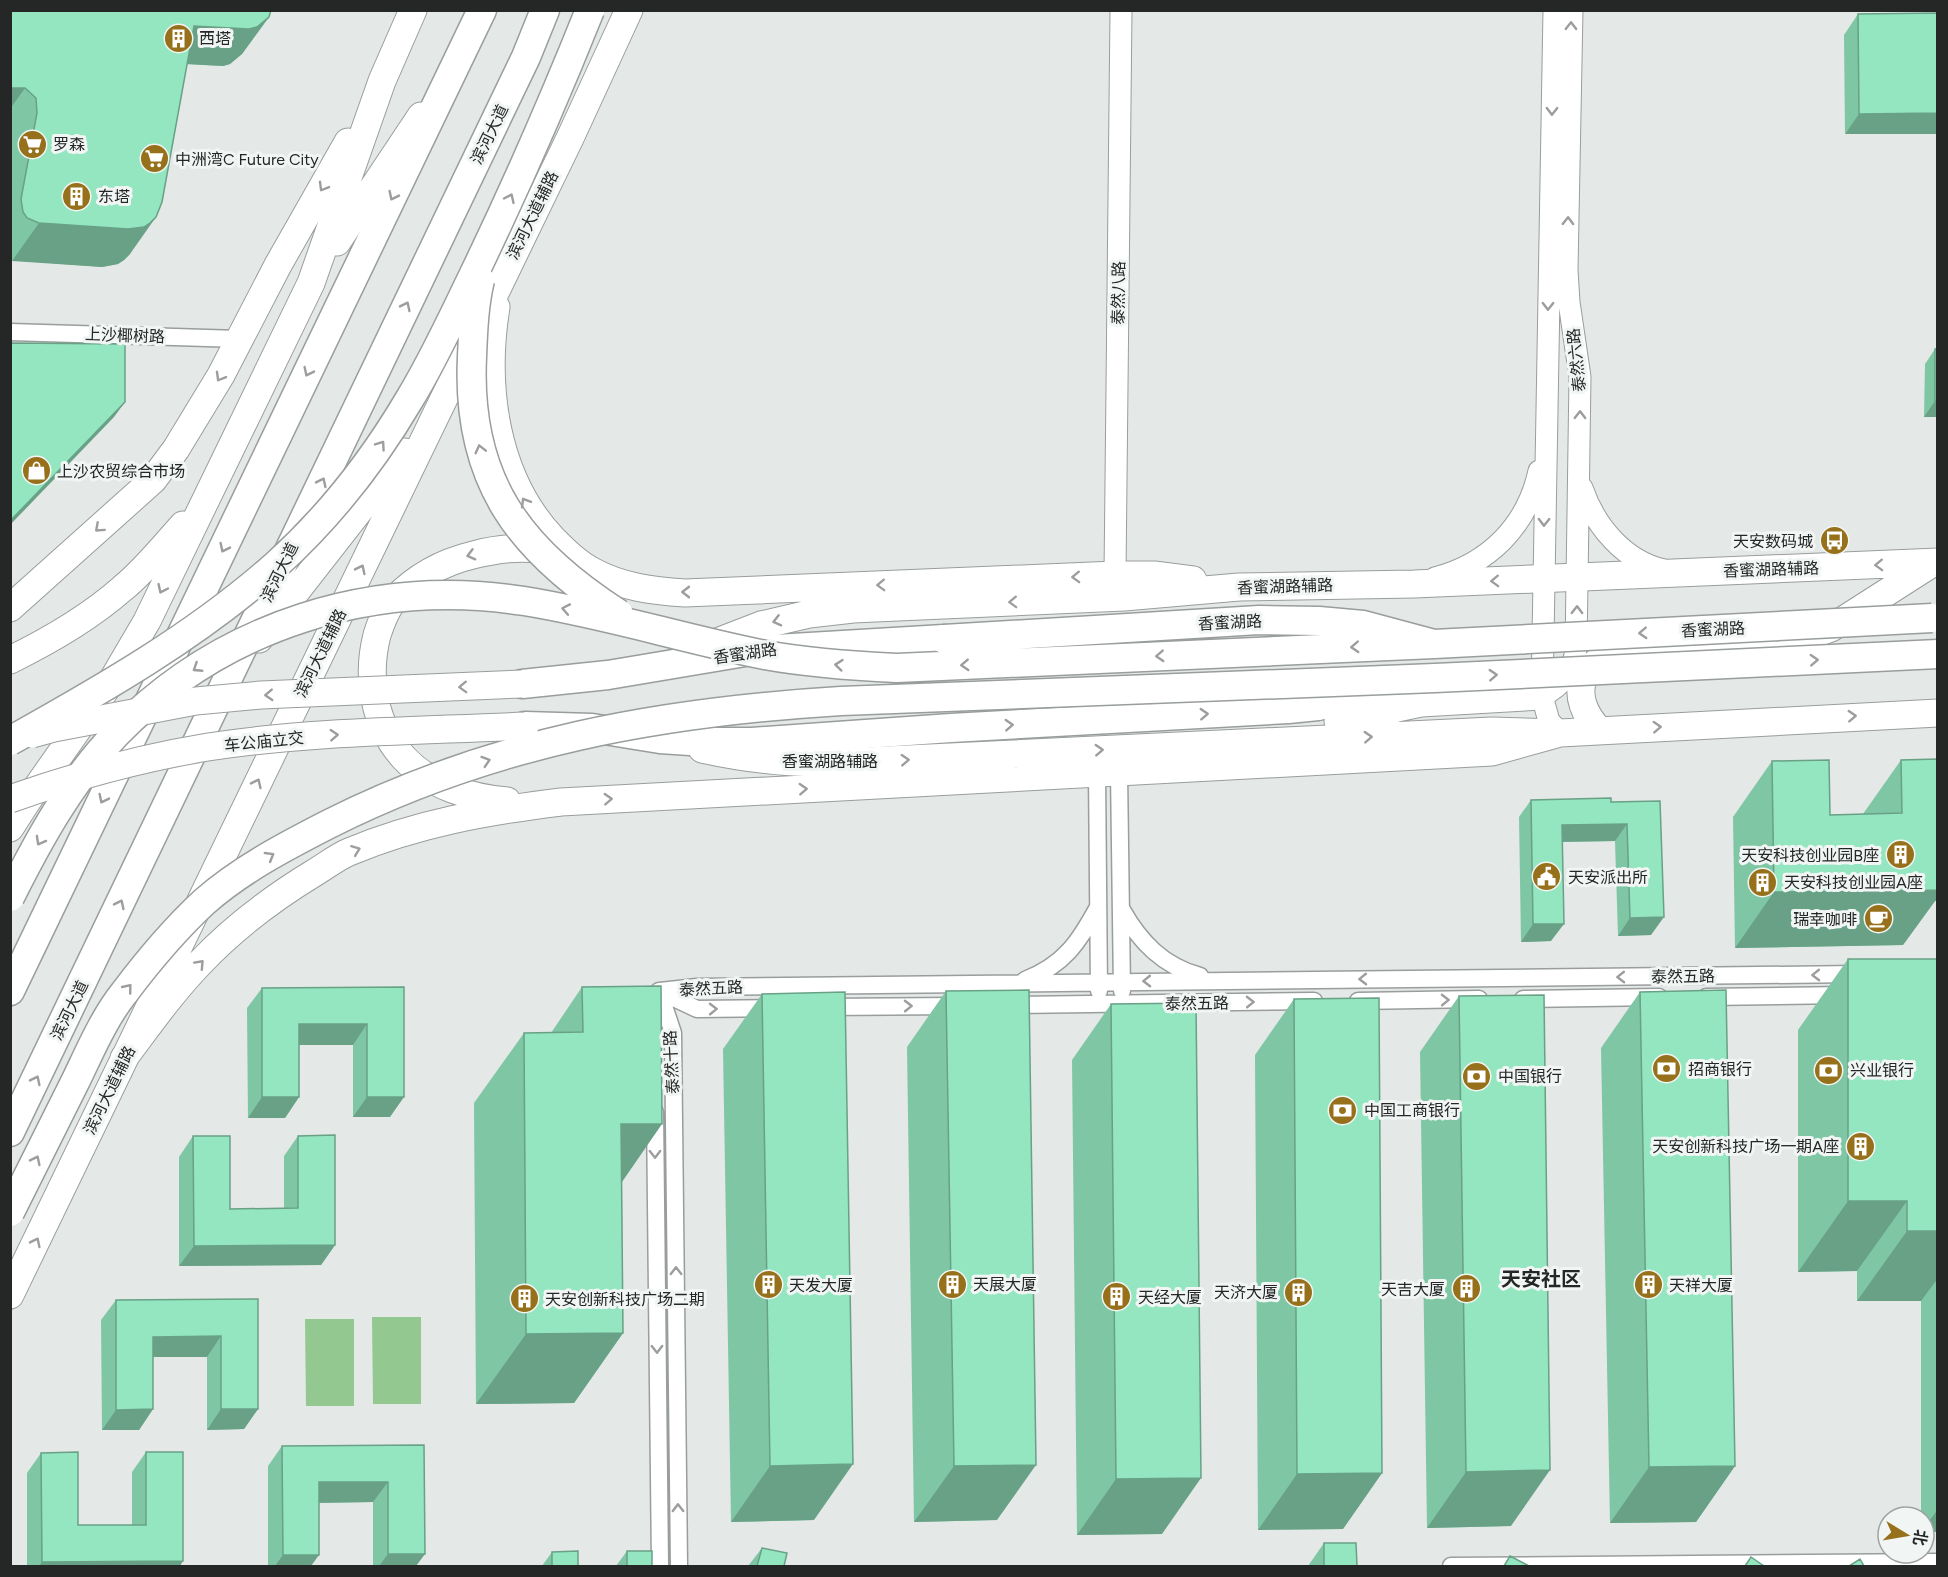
<svg xmlns="http://www.w3.org/2000/svg" width="1948" height="1577" viewBox="0 0 1948 1577" font-family="Figtree,'Noto Sans SC',sans-serif">
<rect width="100%" height="100%" fill="#e4e8e7"/>
<path fill="#93c890" d="M372 1317H421V1404H373Z
M305 1319H354V1406H306Z"/>
<g fill="none" stroke-linecap="round" stroke-linejoin="round">
<defs>
<path id="minor" d="M10 332 240 339
M1119 772 1122 991
M1097 773 1099 991
M1122 910C1140 942 1163 966 1200 976
M1025 980C1064 965 1079 942 1098 907
M659 991 697 1009 774 1008
M659 991 673 1033 679 1566
M660 991 697 987 1858 974
M1706 997 1845 995
M1523 999 1659 997
M1358 1001 1479 999
M1007 1005 1314 1001
M824 1007 957 1006
M655 1112 660 1566
M1451 1566 1938 1562"/>
<path id="tertiary" d="M1554 10 1542 696 1549 721 1560 733
M1582 488C1595 526 1624 561 1664 570
M1115 575 1121 10
M1435 578C1489 564 1527 526 1539 471
M1542 696C1563 685 1573 672 1576 649L1580 377 1569 302 1567 270 1572 10"/>
<path id="primary" d="M337 242 421 116
M496 307C483 387 495 478 553 539 565 551 577 563 592 571 621 587 653 591 685 593L1115 575H1154L1193 580
M10 608 153 480 176 449 221 375 278 265 348 142
M259 639 405 452
M704 647 761 625 809 614 853 609 1124 597 1239 587 1414 584 1938 562
M10 660C51 640 89 618 123 588 145 570 164 546 183 525
M1338 721 1371 718 1397 708 1421 703 1542 696
M1599 730C1568 698 1577 658 1624 653L1755 647 1802 639 1831 628 1931 564
M702 749C743 758 783 763 825 763L1492 731 1560 733 1938 713
M507 801C471 798 430 786 404 758 374 725 366 678 377 635 381 623 386 608 395 599 416 577 444 562 473 555 500 548 527 545 554 552
M10 828 28 800 113 679 147 621 311 283 382 81 413 10
M124 1058C148 1026 172 992 200 963 234 927 273 898 314 873 326 866 337 857 349 852 418 823 488 811 561 802L1492 752 1560 733
M10 1295 571 136 629 10"/>
<path id="trunk" d="M522 684 608 675 757 650 944 639
M525 726 592 728 660 739 705 742H752L951 728 1288 709 1318 706 1410 685
M10 991 482 10
M10 1132 526 57 545 10"/>
</defs>
<use href="#minor" stroke="#999d9d" stroke-width="19"/>
<use href="#tertiary" stroke="#999d9d" stroke-width="23"/>
<use href="#primary" stroke="#999d9d" stroke-width="29"/>
<use href="#trunk" stroke="#999d9d" stroke-width="31"/>
<use href="#minor" stroke="#fff" stroke-width="16"/>
<use href="#tertiary" stroke="#fff" stroke-width="21"/>
<use href="#primary" stroke="#fff" stroke-width="27"/>
<use href="#trunk" stroke="#fff" stroke-width="28"/>
<defs>
<path id="primary-bridge" d="M32 734 54 728 196 701 261 695 522 684
M10 799C75 776 141 758 208 747 312 731 420 731 525 726"/>
<path id="trunk-bridge" d="M480 280C474 305 473 331 472 357 466 480 519 550 619 614
M944 639 1259 620 1319 621 1363 625 1434 644 1932 618
M10 741C103 689 196 636 276 565 328 518 373 461 409 400 433 361 453 317 473 276 515 189 554 100 590 10
M10 897C39 839 71 781 116 734 223 624 374 578 524 601 606 614 684 639 765 655 809 663 853 666 897 668L1434 644
M10 1212C32 1168 54 1124 76 1080 90 1051 104 1018 124 993 148 961 175 929 204 902 240 870 286 846 329 824 492 742 660 712 841 701L1435 678 1938 654"/>
</defs>
<use href="#primary-bridge" stroke="#999d9d" stroke-width="29" stroke-linecap="butt"/>
<use href="#trunk-bridge" stroke="#999d9d" stroke-width="31" stroke-linecap="butt"/>
<use href="#primary-bridge" stroke="#fff" stroke-width="27"/>
<use href="#trunk-bridge" stroke="#fff" stroke-width="28"/>
</g>
<path fill="#7fc6a5" d="M10 10 269 17 242 54 230 64 223 66 187 64 130 254 124 260 118 264 102 267 10 260Z
M1938 13 1845 134 1844 35 1858 14Z
M1935 349 1938 417H1924L1925 364Z
M1938 759V901H1935L1903 945 1735 948 1733 817 1772 761 1830 815 1863 814 1901 760Z
M1531 800 1611 802 1660 801 1651 935 1618 936 1615 841 1563 842 1551 941 1521 942 1519 817Z
M1848 959H1938V1532H1924V1517H1921V1301H1857V1271L1798 1272V1030Z
M404 987 390 1117H353V1045H299V1097L285 1118H248L247 1008 262 988Z
M582 987 622 1181 623 1333 574 1403 476 1404 474 1103 524 1033H551Z
M946 991 997 1520 914 1522 907 1047Z
M1640 992 1735 1466 1696 1522 1610 1523 1601 1048Z
M762 994 814 1520 731 1522 723 1049Z
M1459 996 1511 1526 1427 1528 1420 1052Z
M1294 999 1382 1473 1343 1529 1258 1530 1255 1055Z
M1111 1004 1162 1534 1077 1535 1072 1060Z
M193 1136 230 1209 284 1208V1156L298 1136 335 1245 321 1265 179 1266V1157Z
M258 1299V1409L244 1429 207 1430V1357H153V1409L139 1430H102L101 1320 116 1300Z
M424 1445 416 1566H373V1502L319 1503 311 1566H268V1466L282 1446Z
M146 1452 180 1566H27V1473L41 1453 78 1525H132V1472Z
M1324 1543 1357 1566H1308Z
M762 1548 784 1566H748Z
M627 1551 652 1566H616Z
M552 1552 578 1566H542Z"/>
<path fill="#68a186" d="M269 17 242 54 230 64 223 66 167 63 194 26Z
M10 88H25L10 109Z
M1938 113V134H1845L1859 114Z
M156 217 130 254 124 260 118 264 102 267 12 261 39 223Z
M1935 401H1938V417H1924Z
M125 402 114 417 10 525V521Z
M1627 824 1615 841 1550 842 1562 825Z
M1938 851V901H1935L1903 945 1735 948 1774 892Z
M1664 917 1651 935 1618 936 1630 918Z
M1533 924H1564L1551 941 1521 942Z
M299 1024H367L353 1045H285Z
M262 1097H299L285 1118H248Z
M367 1097H404L390 1117H353Z
M621 1124H662L613 1195Z
M1848 1201H1907L1857 1271 1798 1272Z
M1907 1231H1938V1278L1921 1301H1857Z
M335 1245 321 1265 179 1266 194 1246Z
M623 1333 574 1403 476 1404 526 1334Z
M221 1336 207 1357H138L153 1337Z
M153 1409 139 1430H102L116 1410Z
M221 1409H258L244 1429 207 1430Z
M853 1464 814 1520 731 1522 770 1466Z
M1036 1465 997 1520 914 1522 954 1466Z
M1735 1466 1696 1522 1610 1523 1649 1467Z
M1550 1470 1511 1526 1427 1528 1466 1472Z
M1382 1473 1343 1529 1258 1530 1297 1474Z
M1201 1478 1162 1534 1077 1535 1116 1479Z
M319 1482H388L373 1502 305 1503Z
M1938 1509V1532H1924V1528Z
M388 1554H425L416 1566H379Z
M283 1555H319L311 1566H275Z
M183 1561 180 1566H39L42 1562Z"/>
<path fill="#94e6c0" stroke="#68a186" stroke-width="1.5" d="M10 10H271L269 17 257 27 249 29 194 26 162 202 156 217 150 223 144 227 128 229 39 223 27 218 23 212 21 199 37 113 36 98 25 88H10Z
M1938 13V113L1859 114 1858 14Z
M10 343 125 344V402L10 521Z
M1935 349H1938V401H1935Z
M1938 759V890L1774 892 1772 761 1829 760 1830 815 1902 813 1901 760Z
M1611 798V802L1660 801 1664 917 1630 918 1627 824 1562 825 1564 924H1533L1531 800Z
M1848 959H1938V1231H1907V1201H1848Z
M661 986 662 1124H621L623 1333 526 1334 524 1033 583 1032 582 987Z
M404 987V1097H367V1024H299V1097H262V988Z
M1029 990 1036 1465 954 1466 946 991Z
M1726 990 1735 1466 1649 1467 1640 992Z
M845 992 853 1464 770 1466 762 994Z
M1544 995 1550 1470 1466 1472 1459 996Z
M1379 998 1382 1473 1297 1474 1294 999Z
M1196 1003 1201 1478 1116 1479 1111 1004Z
M335 1135V1245L194 1246 193 1136H230V1209L298 1208V1136Z
M258 1299V1409H221V1336L153 1337V1409L116 1410V1300Z
M424 1445 425 1554H388V1482H319V1555H283L282 1446Z
M78 1452V1525H146V1452H183V1561L42 1562 41 1453Z
M1324 1543H1356L1357 1566H1324Z
M762 1548 787 1553 784 1566H757Z
M578 1551V1566H552V1552Z
M627 1551H652V1566H627Z
M1510 1556 1529 1566H1504Z
M1751 1557 1764 1566H1745Z
M1860 1559 1864 1566H1849Z"/>
<defs><path id="oneway-chevron" d="M-2-3.5L2.5 0L-2 3.5" fill="none" stroke-width="1.6" stroke-linecap="round" stroke-linejoin="round" transform="scale(1.5)"/></defs>
<g stroke="#9d9d9d">
<use href="#oneway-chevron" transform="translate(1571 26) rotate(-89)"/>
<use href="#oneway-chevron" transform="translate(1552 111) rotate(91)"/>
<use href="#oneway-chevron" transform="translate(323 187) rotate(120)"/>
<use href="#oneway-chevron" transform="translate(393 196) rotate(116)"/>
<use href="#oneway-chevron" transform="translate(510 198) rotate(-65)"/>
<use href="#oneway-chevron" transform="translate(1568 221) rotate(-89)"/>
<use href="#oneway-chevron" transform="translate(406 306) rotate(-64)"/>
<use href="#oneway-chevron" transform="translate(1548 306) rotate(91)"/>
<use href="#oneway-chevron" transform="translate(308 372) rotate(116)"/>
<use href="#oneway-chevron" transform="translate(220 377) rotate(120)"/>
<use href="#oneway-chevron" transform="translate(1580 415) rotate(-89)"/>
<use href="#oneway-chevron" transform="translate(381 445) rotate(-55)"/>
<use href="#oneway-chevron" transform="translate(480 449) rotate(-104)"/>
<use href="#oneway-chevron" transform="translate(322 482) rotate(-64)"/>
<use href="#oneway-chevron" transform="translate(525 502) rotate(-121)"/>
<use href="#oneway-chevron" transform="translate(1544 522) rotate(91)"/>
<use href="#oneway-chevron" transform="translate(99 528) rotate(138)"/>
<use href="#oneway-chevron" transform="translate(224 548) rotate(116)"/>
<use href="#oneway-chevron" transform="translate(471 555) rotate(165)"/>
<use href="#oneway-chevron" transform="translate(1879 565) rotate(178)"/>
<use href="#oneway-chevron" transform="translate(361 569) rotate(-64)"/>
<use href="#oneway-chevron" transform="translate(1076 577) rotate(178)"/>
<use href="#oneway-chevron" transform="translate(1495 581) rotate(178)"/>
<use href="#oneway-chevron" transform="translate(881 585) rotate(178)"/>
<use href="#oneway-chevron" transform="translate(162 589) rotate(115)"/>
<use href="#oneway-chevron" transform="translate(686 592) rotate(-180)"/>
<use href="#oneway-chevron" transform="translate(1013 602) rotate(178)"/>
<use href="#oneway-chevron" transform="translate(566 609) rotate(-169)"/>
<use href="#oneway-chevron" transform="translate(1577 610) rotate(-89)"/>
<use href="#oneway-chevron" transform="translate(777 621) rotate(166)"/>
<use href="#oneway-chevron" transform="translate(1643 633) rotate(177)"/>
<use href="#oneway-chevron" transform="translate(1355 647) rotate(177)"/>
<use href="#oneway-chevron" transform="translate(1160 656) rotate(177)"/>
<use href="#oneway-chevron" transform="translate(1814 660) rotate(-3)"/>
<use href="#oneway-chevron" transform="translate(839 665) rotate(-174)"/>
<use href="#oneway-chevron" transform="translate(965 665) rotate(177)"/>
<use href="#oneway-chevron" transform="translate(197 668) rotate(147)"/>
<use href="#oneway-chevron" transform="translate(1493 675) rotate(-3)"/>
<use href="#oneway-chevron" transform="translate(463 687) rotate(178)"/>
<use href="#oneway-chevron" transform="translate(269 695) rotate(177)"/>
<use href="#oneway-chevron" transform="translate(1204 714) rotate(-3)"/>
<use href="#oneway-chevron" transform="translate(1852 716) rotate(-3)"/>
<use href="#oneway-chevron" transform="translate(1009 725) rotate(-3)"/>
<use href="#oneway-chevron" transform="translate(1657 727) rotate(-3)"/>
<use href="#oneway-chevron" transform="translate(334 735) rotate(-3)"/>
<use href="#oneway-chevron" transform="translate(1368 737) rotate(-3)"/>
<use href="#oneway-chevron" transform="translate(1099 750) rotate(-3)"/>
<use href="#oneway-chevron" transform="translate(905 760) rotate(-3)"/>
<use href="#oneway-chevron" transform="translate(486 761) rotate(-18)"/>
<use href="#oneway-chevron" transform="translate(257 783) rotate(-64)"/>
<use href="#oneway-chevron" transform="translate(803 789) rotate(-3)"/>
<use href="#oneway-chevron" transform="translate(103 799) rotate(116)"/>
<use href="#oneway-chevron" transform="translate(608 799) rotate(-3)"/>
<use href="#oneway-chevron" transform="translate(40 841) rotate(119)"/>
<use href="#oneway-chevron" transform="translate(356 850) rotate(-21)"/>
<use href="#oneway-chevron" transform="translate(270 856) rotate(-30)"/>
<use href="#oneway-chevron" transform="translate(120 904) rotate(-64)"/>
<use href="#oneway-chevron" transform="translate(200 964) rotate(-47)"/>
<use href="#oneway-chevron" transform="translate(1816 975) rotate(179)"/>
<use href="#oneway-chevron" transform="translate(1621 977) rotate(179)"/>
<use href="#oneway-chevron" transform="translate(1363 979) rotate(179)"/>
<use href="#oneway-chevron" transform="translate(1147 981) rotate(179)"/>
<use href="#oneway-chevron" transform="translate(128 988) rotate(-51)"/>
<use href="#oneway-chevron" transform="translate(1445 1000) rotate(-1)"/>
<use href="#oneway-chevron" transform="translate(1250 1002) rotate(-1)"/>
<use href="#oneway-chevron" transform="translate(908 1006) rotate(-1)"/>
<use href="#oneway-chevron" transform="translate(713 1009) rotate(-1)"/>
<use href="#oneway-chevron" transform="translate(36 1080) rotate(-64)"/>
<use href="#oneway-chevron" transform="translate(655 1154) rotate(89)"/>
<use href="#oneway-chevron" transform="translate(36 1160) rotate(-64)"/>
<use href="#oneway-chevron" transform="translate(36 1242) rotate(-64)"/>
<use href="#oneway-chevron" transform="translate(676 1271) rotate(-91)"/>
<use href="#oneway-chevron" transform="translate(657 1349) rotate(89)"/>
<use href="#oneway-chevron" transform="translate(678 1508) rotate(-91)"/>
</g>
<defs>
<symbol id="building-disc" viewBox="-11 -11 22 22"><circle r="9.5" fill="#96701a" stroke="#f1f6f5"/><path d="M-4-6H4V6H1V3H-1V6H-4ZM-2.5-4.3h1.7v1.8h-1.7ZM.8-4.3h1.7v1.8H.8ZM-2.5-1h1.7V.8h-1.7ZM.8-1h1.7V.8H.8Z" fill="#fff"/></symbol>
<symbol id="supermarket-disc" viewBox="-11 -11 22 22"><circle r="9.5" fill="#96701a" stroke="#f1f6f5"/><path d="M-6-5.5h2.5l.6 2H6L4.5 2H-2.5L-4.4-4H-6ZM-1.5 3.2a1.3 1.3 0 1 0 .1 0ZM3 3.2a1.3 1.3 0 1 0 .1 0Z" fill="#fff"/></symbol>
<symbol id="shop-disc" viewBox="-11 -11 22 22"><circle r="9.5" fill="#96701a" stroke="#f1f6f5"/><path d="M-5-2.5h2.3a2.7 3.5 0 0 1 5.4 0H5L5.5 6h-11ZM-1.5-2.5h3a1.5 2.3 0 0 0-3 0Z" fill="#fff"/></symbol>
<symbol id="bus-disc" viewBox="-11 -11 22 22"><circle r="9.5" fill="#96701a" stroke="#f1f6f5"/><path d="M-5-6H5V4H4V6H2V4H-2V6H-4V4H-5ZM-3.5-4V0h7V-4ZM-3.5 1.2v1.5H-2V1.2ZM2 1.2v1.5H3.5V1.2Z" fill="#fff"/></symbol>
<symbol id="civic-disc" viewBox="-11 -11 22 22"><circle r="9.5" fill="#96701a" stroke="#f1f6f5"/><path d="M-.6-6.5H3V-4.5H.6V-3L4-1V1h2V6H-6V1h2V-1L-.6-3ZM-1.2 2.5V6h2.4V2.5Z" fill="#fff"/></symbol>
<symbol id="cafe-disc" viewBox="-11 -11 22 22"><circle r="9.5" fill="#96701a" stroke="#f1f6f5"/><path d="M-5.5-4.5H6V0H3Q3 3.5 0 3.5H-2.5Q-5.5 3.5-5.5 0ZM3-3.2v2h1.7v-2ZM-6 4.5H4V6H-6Z" fill="#fff"/></symbol>
<symbol id="bank-disc" viewBox="-11 -11 22 22"><circle r="9.5" fill="#96701a" stroke="#f1f6f5"/><path d="M-6-4H6V4H-6ZM0-2.3a2.3 2.3 0 1 0 0 4.6a2.3 2.3 0 1 0 0-4.6Z" fill="#fff"/></symbol>
</defs>
<g fill-rule="evenodd">
<use href="#building-disc" x="162" y="22" width="33" height="33"/>
<use href="#supermarket-disc" x="16" y="128" width="33" height="33"/>
<use href="#supermarket-disc" x="138" y="142" width="33" height="33"/>
<use href="#building-disc" x="60" y="180" width="33" height="33"/>
<use href="#shop-disc" x="20" y="454" width="33" height="33"/>
<use href="#bus-disc" x="1818" y="524" width="33" height="33"/>
<use href="#building-disc" x="1884" y="838" width="33" height="33"/>
<use href="#civic-disc" x="1530" y="860" width="33" height="33"/>
<use href="#building-disc" x="1746" y="866" width="33" height="33"/>
<use href="#cafe-disc" x="1862" y="902" width="33" height="33"/>
<use href="#bank-disc" x="1650" y="1052" width="33" height="33"/>
<use href="#bank-disc" x="1812" y="1054" width="33" height="33"/>
<use href="#bank-disc" x="1460" y="1060" width="33" height="33"/>
<use href="#bank-disc" x="1326" y="1094" width="33" height="33"/>
<use href="#building-disc" x="1844" y="1130" width="33" height="33"/>
<use href="#building-disc" x="936" y="1268" width="33" height="33"/>
<use href="#building-disc" x="752" y="1268" width="33" height="33"/>
<use href="#building-disc" x="1632" y="1268" width="33" height="33"/>
<use href="#building-disc" x="1450" y="1272" width="33" height="33"/>
<use href="#building-disc" x="1282" y="1276" width="33" height="33"/>
<use href="#building-disc" x="1100" y="1280" width="33" height="33"/>
<use href="#building-disc" x="508" y="1282" width="33" height="33"/>
</g>
<g text-anchor="middle" stroke-width="6" stroke-linejoin="round" paint-order="stroke">
<g font-size="16" fill="#252626" stroke="#f1f6f5" text-anchor="start">
<text x="199" y="44">西塔</text>
<text x="53" y="150">罗森</text>
<text x="175" y="165">中洲湾C Future City</text>
<text x="98" y="202">东塔</text>
<text x="57" y="477">上沙农贸综合市场</text>
<text x="1813" y="547" text-anchor="end">天安数码城</text>
<text x="1879" y="861" text-anchor="end">天安科技创业园B座</text>
<text x="1568" y="883">天安派出所</text>
<text x="1784" y="888">天安科技创业园A座</text>
<text x="1857" y="925" text-anchor="end">瑞幸咖啡</text>
<text x="1688" y="1075">招商银行</text>
<text x="1850" y="1076">兴业银行</text>
<text x="1498" y="1082">中国银行</text>
<text x="1364" y="1116">中国工商银行</text>
<text x="1839" y="1152" text-anchor="end">天安创新科技广场一期A座</text>
<text x="973" y="1290">天展大厦</text>
<text x="789" y="1291">天发大厦</text>
<text x="1669" y="1291">天祥大厦</text>
<text x="1445" y="1295" text-anchor="end">天吉大厦</text>
<text x="1278" y="1298" text-anchor="end">天济大厦</text>
<text x="1138" y="1303">天经大厦</text>
<text x="545" y="1305">天安创新科技广场二期</text>
</g>
<g font-size="16" fill="#252626" stroke="#f1f6f5">
<text transform="translate(489 134) rotate(-64)" y="6">滨河大道</text>
<text transform="translate(532 215) rotate(-64)" y="6">滨河大道辅路</text>
<text transform="translate(1118 293) rotate(-89)" y="6">泰然八路</text>
<text transform="translate(125 335) rotate(2)" y="6">上沙椰树路</text>
<text transform="translate(1576 360) rotate(-96)" y="6">泰然六路</text>
<text transform="translate(1771 569) rotate(-2)" y="6">香蜜湖路辅路</text>
<text transform="translate(279 572) rotate(-64)" y="6">滨河大道</text>
<text transform="translate(1285 586) rotate(-2)" y="6">香蜜湖路辅路</text>
<text transform="translate(1230 622) rotate(-3)" y="6">香蜜湖路</text>
<text transform="translate(1713 629) rotate(-3)" y="6">香蜜湖路</text>
<text transform="translate(320 653) rotate(-64)" y="6">滨河大道辅路</text>
<text transform="translate(745 653) rotate(-8)" y="6">香蜜湖路</text>
<text transform="translate(264 741) rotate(-6)" y="6">车公庙立交</text>
<text x="830" y="767">香蜜湖路辅路</text>
<text transform="translate(1683 976) rotate(-1)" y="6">泰然五路</text>
<text transform="translate(711 988) rotate(-3)" y="6">泰然五路</text>
<text transform="translate(1197 1003) rotate(-1)" y="6">泰然五路</text>
<text transform="translate(69 1010) rotate(-64)" y="6">滨河大道</text>
<text transform="translate(671 1062) rotate(-93)" y="6">泰然十路</text>
<text transform="translate(109 1090) rotate(-64)" y="6">滨河大道辅路</text>
</g>
<g font-size="20" font-weight="bold" fill="#252626" stroke="#f1f6f5">
<text x="1541" y="1286">天安社区</text>
</g>
</g>
<rect width="1948" height="1577" fill="none" stroke="#252626" stroke-width="24"/>
<g transform="translate(1906 1535) rotate(101)"><circle r="28" fill="#f1f6f5" stroke="#9fa3a2" stroke-width="1.5"/>
<path d="M0-4.5L10 22L0 15L-10 22Z" fill="#96701a"/>
<text y="-9" font-size="16" font-weight="bold" text-anchor="middle" fill="#252626">北</text>
</g>
</svg>
